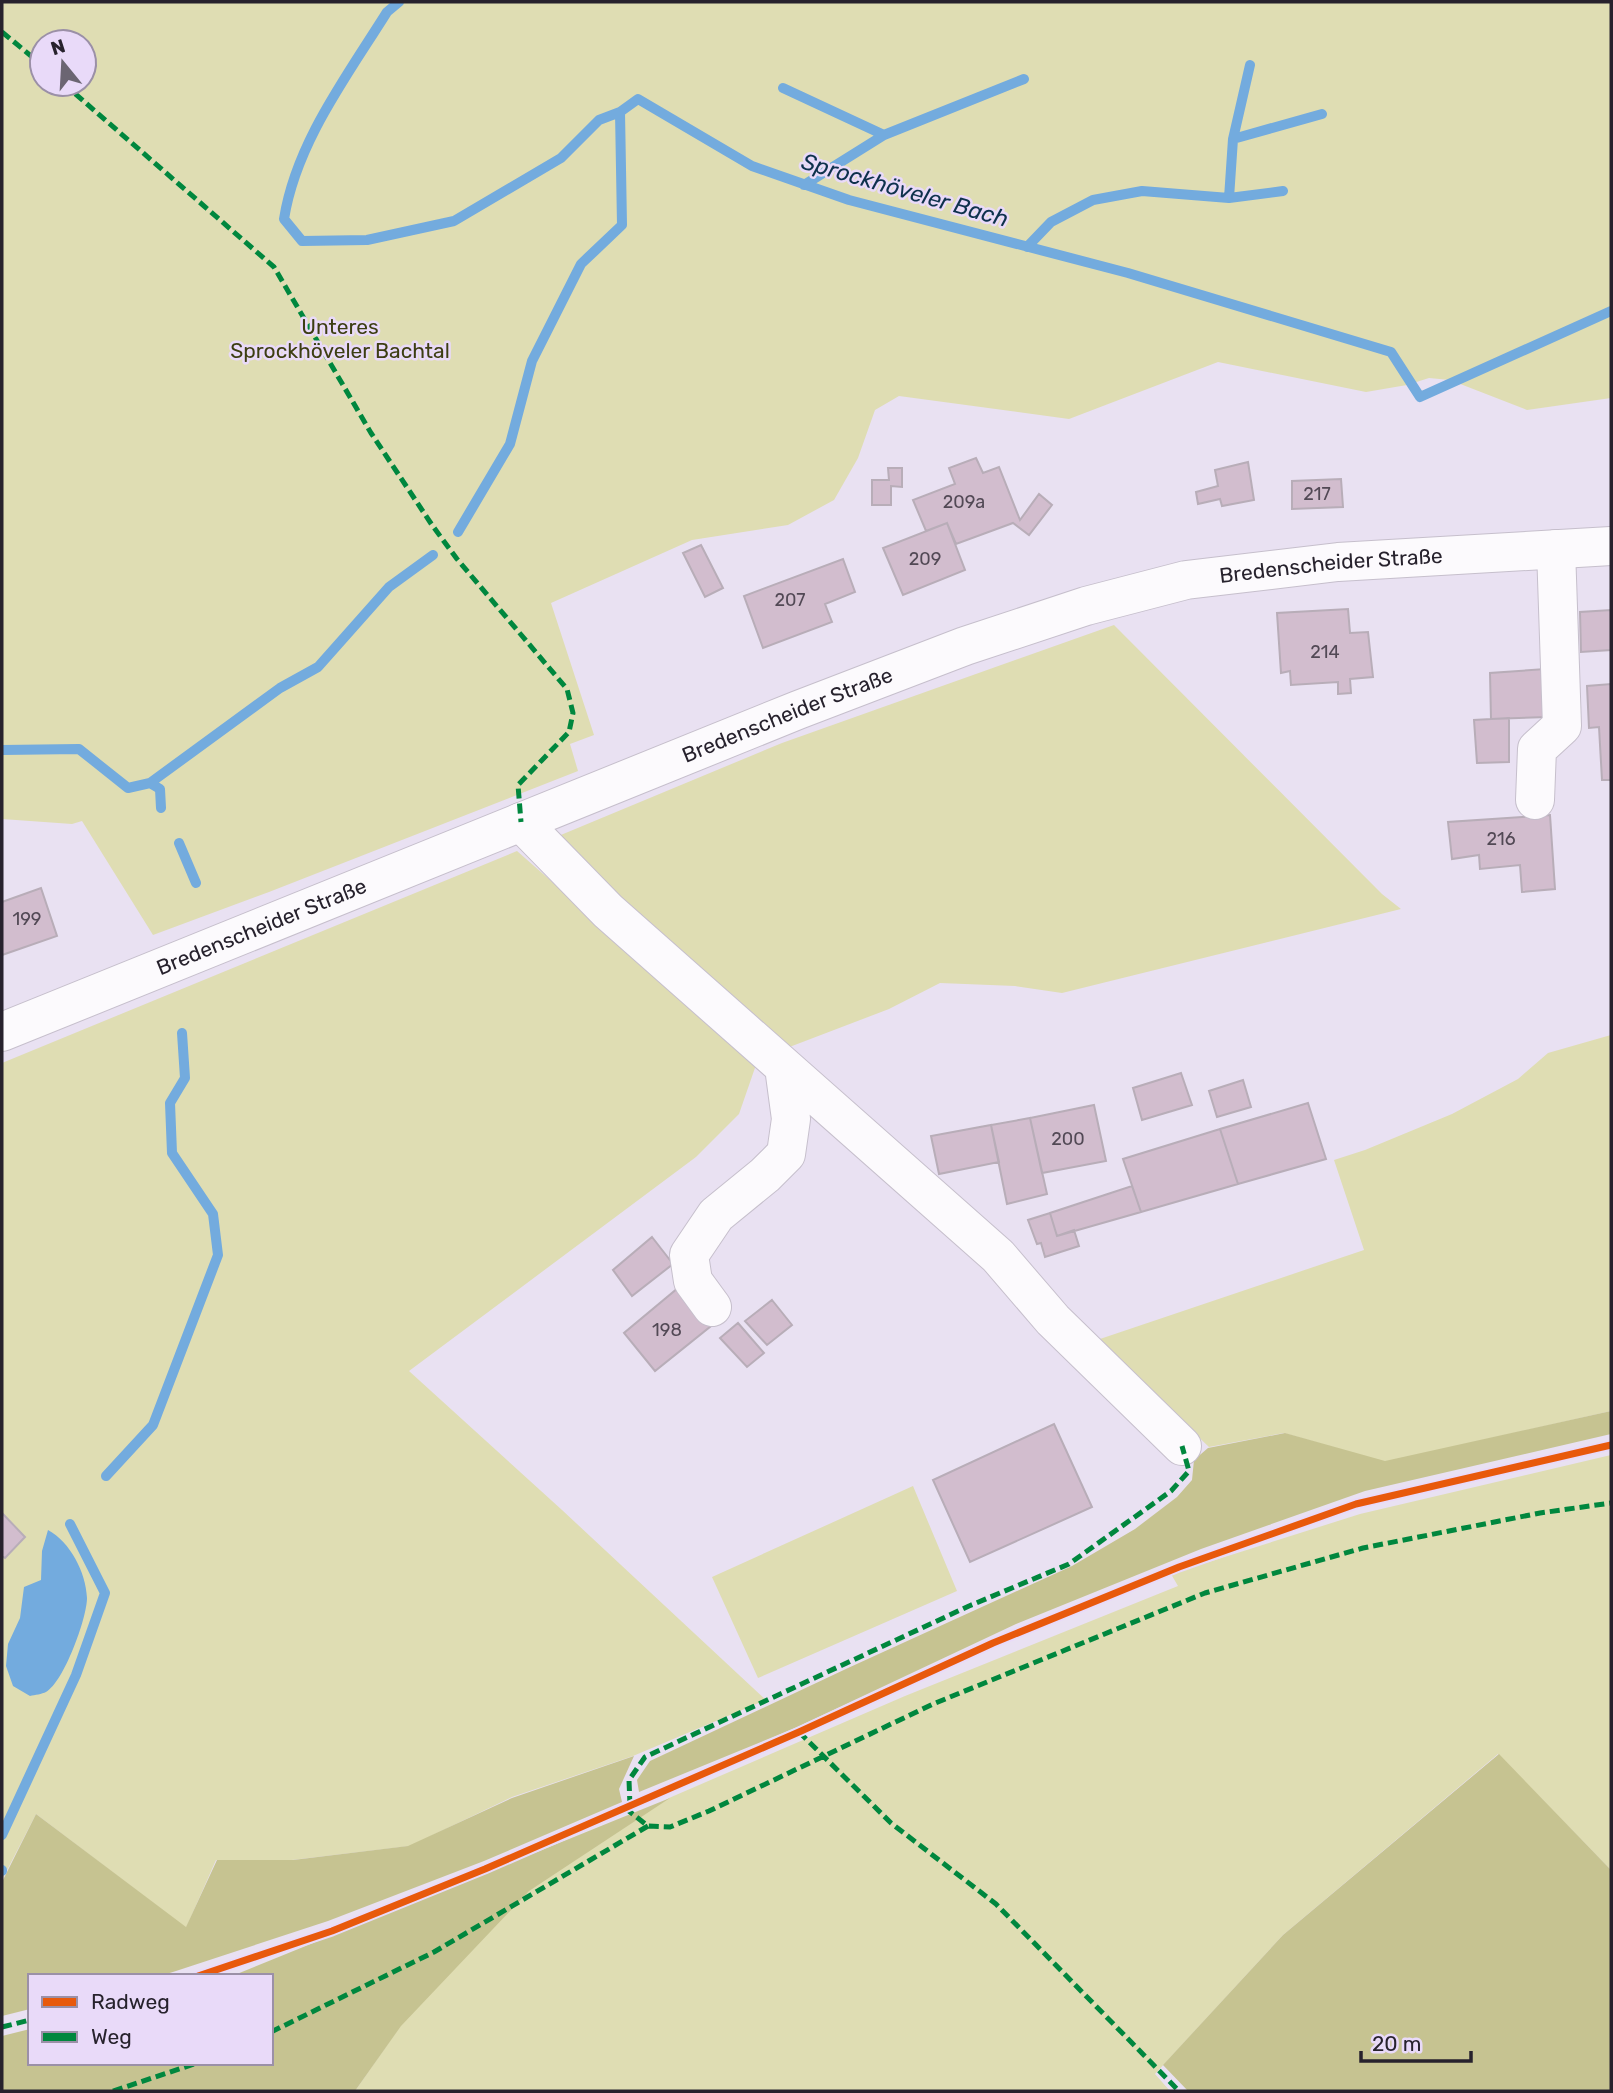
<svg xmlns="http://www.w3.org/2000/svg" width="1613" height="2093" viewBox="0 0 1613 2093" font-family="Rubik,sans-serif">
<rect width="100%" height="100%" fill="#e9e1f2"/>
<path fill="#dfddb3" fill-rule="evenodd" d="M2 2H1611V398L1527 410 1450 380 1429 378 1407 385 1366 392 1218 362 1069 419 899 396 875 410 858 458 834 500 788 525 692 540 551 603 594 735 570 744 578 771 269 892 153 935 82 821 72 824 2 819ZM42 42H84V84H42Z
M1114 625 1382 894 1401 909 1062 993 1015 986 940 983 889 1009 779 1051 556 837 782 743Z
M517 851 757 1062 739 1114 696 1157 409 1371 562 1510 766 1700 633 1756 512 1797 410 1846 292 1860H216L186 1928 36 1814 2 1880V1063Z
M1611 1035V1411L1385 1462 1284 1433 1209 1447 1097 1340 1364 1250 1334 1160 1365 1150 1452 1114 1518 1079 1548 1053Z
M1611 1455V1870L1498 1754 1283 1935 1155 2074 1170 2091H355L401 2025 526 1890 669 1798 905 1696 1178 1586 1171 1574 1360 1514Z
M913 1486 957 1591 758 1678 712 1577Z"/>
<path fill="#c6c391" d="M1611 1411V1434L1365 1491 1201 1549 1016 1624 795 1728 639 1792 637 1780 650 1761 848 1668 1072 1566 1135 1529 1177 1497 1192 1480 1194 1460 1208 1448 1285 1433 1385 1461Z
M1499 1754 1611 1870V2091H1188L1163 2065 1283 1935Z
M634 1756 619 1789 622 1802 484 1861 328 1921 176 1971 160 1976H30V2009L2 2016V1882L36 1814 186 1927 217 1860H293L408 1846 512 1798Z
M670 1798 529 1891 401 2026 355 2091H2V2036L30 2029V2063H271V1976H232Z"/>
<path fill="#73abde" d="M48 1530C70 1542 86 1572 87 1598 87 1618 64 1682 46 1692 42 1694 35 1695 30 1696L13 1686 6 1666 8 1644 20 1618 24 1587 41 1580 42 1551Z"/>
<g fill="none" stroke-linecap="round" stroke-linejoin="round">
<path stroke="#73abde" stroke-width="10" d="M399 2 387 12C347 76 296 143 284 219L302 241 367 240 454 221 561 158 599 120 620 112 638 99 752 166 849 200 1128 273 1391 352 1420 397 1611 311
M783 88 884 135
M1233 139 1322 114
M804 185 884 135 1024 79
M1229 198 1233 139 1250 65
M1027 247 1051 222 1093 200 1142 191 1229 198 1283 191
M458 532 510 444 532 361 581 264 622 225 620 112
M2 750 79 749 128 788 150 783 280 688 318 667 389 587 433 555
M150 783 160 789 161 808
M179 843 196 883
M106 1476 153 1425 218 1255 213 1214 172 1153 170 1103 185 1078 182 1033
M2 1835 76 1675 105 1593 70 1524
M2 1870V1871"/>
</g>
<path fill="#d2bdce" stroke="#b8adb8" stroke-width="2" d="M976 458 983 473 999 467 1020 520 1039 494 1052 505 1029 535 1013 523 956 544 947 523 926 531 913 500 955 484 949 468Z
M1248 462 1254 500 1222 506 1220 499 1198 504 1196 492 1218 486 1215 470Z
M888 468H902V487L891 486V505H872V480H889Z
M1341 479 1343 507 1292 509V481Z
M947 523 965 570 903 595 883 548Z
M701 545 723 588 705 597 683 553Z
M843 559 855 592 825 604 832 622 763 648 744 596Z
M1348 609 1350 633 1368 632 1373 677 1350 679 1351 693 1338 694V682L1291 685 1290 671 1281 673 1277 613Z
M1611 610V650L1581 652 1580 612Z
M1545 669 1547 717 1491 719 1490 673Z
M1611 684V780H1602L1599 727 1589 728 1587 686Z
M1509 718V762L1477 763 1474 720Z
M1550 815 1555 889 1522 892 1520 865 1480 869 1479 855 1452 859 1448 822Z
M41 888 57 936 2 955V902Z
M1181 1073 1192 1105 1142 1120 1133 1088Z
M1243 1080 1251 1107 1217 1117 1209 1091Z
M1308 1103 1326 1159 1238 1184 1220 1129Z
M1094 1105 1106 1161 1042 1173 1030 1118Z
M1030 1118 1047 1194 1007 1204 991 1125Z
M991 1125 999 1162 939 1174 931 1136Z
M1220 1129 1238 1184 1141 1212 1123 1159Z
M1132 1186 1141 1212 1057 1236 1050 1213Z
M1050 1213 1057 1236 1074 1230 1079 1246 1045 1257 1041 1243 1037 1244 1028 1220Z
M652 1237 673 1264 632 1296 613 1270Z
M678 1288 711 1326 655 1371 624 1333Z
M772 1300 792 1325 767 1345 745 1321Z
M738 1323 764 1353 747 1367 720 1338Z
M1054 1424 1092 1507 970 1562 933 1480Z
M2 1513 25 1537 5 1558 2 1556Z"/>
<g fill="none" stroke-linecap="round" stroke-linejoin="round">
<defs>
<path id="minor" d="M1535 800 1537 749 1562 726 1556 549
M521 822 608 911 998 1256 1053 1320 1182 1446
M712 1307 693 1281 689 1255 716 1215 765 1175 786 1154 791 1119 784 1067"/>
<g id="major">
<path id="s1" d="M2 1032 798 710 965 646 1086 606 1186 580 1338 562 1611 546"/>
</g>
</defs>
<use href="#minor" stroke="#c6bfcc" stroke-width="40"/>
<use href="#major" stroke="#c6bfcc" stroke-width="40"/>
<use href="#minor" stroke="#fcfafd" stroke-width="38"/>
<use href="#major" stroke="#fcfafd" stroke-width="38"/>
<path stroke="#00873e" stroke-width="5" stroke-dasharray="10 5" stroke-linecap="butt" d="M2 32 42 65
M64 84 274 267 371 433 432 525 457 559 567 689 573 713 569 732 518 785 521 822
M799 1732 891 1823 996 1904 1179 2091
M630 1806 629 1780 645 1757 969 1606 1069 1564 1171 1491 1189 1471 1182 1446
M625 1808 648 1826 670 1827 709 1811 933 1704 1205 1593 1363 1548 1540 1513 1611 1503
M2 2027 30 2020
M271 2032 434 1952 648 1826
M113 2091 197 2063"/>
<defs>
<path id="cycleway" d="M198 1976 332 1931 485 1869 799 1732 993 1643 1179 1567 1356 1504 1611 1445"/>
</defs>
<use href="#cycleway" stroke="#e9daf9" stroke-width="11"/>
<use href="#cycleway" stroke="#e8590c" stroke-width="7"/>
</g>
<g text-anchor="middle" stroke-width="5" stroke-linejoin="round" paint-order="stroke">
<g font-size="18" fill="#524955">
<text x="1317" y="500">217</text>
<text x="964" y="508">209a</text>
<text x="925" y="565">209</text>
<text x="790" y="606">207</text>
<text x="1325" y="658">214</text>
<text x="1501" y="845">216</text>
<text x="27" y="925">199</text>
<text x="1068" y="1145">200</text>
<text x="667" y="1336">198</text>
</g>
<g font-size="21" fill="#3d3e12" stroke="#e9daf9">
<text x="340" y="334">Unteres<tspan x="340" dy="24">Sprockhöveler Bachtal</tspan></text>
</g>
<g font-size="21" fill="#27222d" stroke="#e9daf9">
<text dy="7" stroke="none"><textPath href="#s1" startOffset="1414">Bredenscheider Straße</textPath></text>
<text dy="7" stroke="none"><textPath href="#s1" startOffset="847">Bredenscheider Straße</textPath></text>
<text dy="7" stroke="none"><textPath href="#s1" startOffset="280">Bredenscheider Straße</textPath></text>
</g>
<g font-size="23" font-style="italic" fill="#0e314c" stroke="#e9daf9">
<text transform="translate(905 190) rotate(16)" y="8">Sprockhöveler Bach</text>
</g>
</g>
<rect width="1613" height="2093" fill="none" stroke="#27222d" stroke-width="7"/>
<rect x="28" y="1974" width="245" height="91" fill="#e9daf9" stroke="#9b90a7" stroke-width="2"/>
<rect x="42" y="1997" width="35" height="10" fill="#e8590c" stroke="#9b90a7" stroke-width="2"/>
<text x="91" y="2009" font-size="21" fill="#27222d">Radweg</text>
<rect x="42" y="2032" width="35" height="10" fill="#00873e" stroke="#9b90a7" stroke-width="2"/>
<text x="91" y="2044" font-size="21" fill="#27222d">Weg</text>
<g transform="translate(63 63) rotate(342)"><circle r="33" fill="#e9daf9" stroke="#9b90a7" stroke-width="2"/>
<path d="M0-5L12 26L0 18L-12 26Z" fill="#6b6572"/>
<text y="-10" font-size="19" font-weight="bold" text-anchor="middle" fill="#27222d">N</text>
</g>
<path d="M1361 2051v10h110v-10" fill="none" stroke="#27222d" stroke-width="3.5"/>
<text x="1372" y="2051" font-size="21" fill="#27222d" stroke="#e9daf9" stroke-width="5" paint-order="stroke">20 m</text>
</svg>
